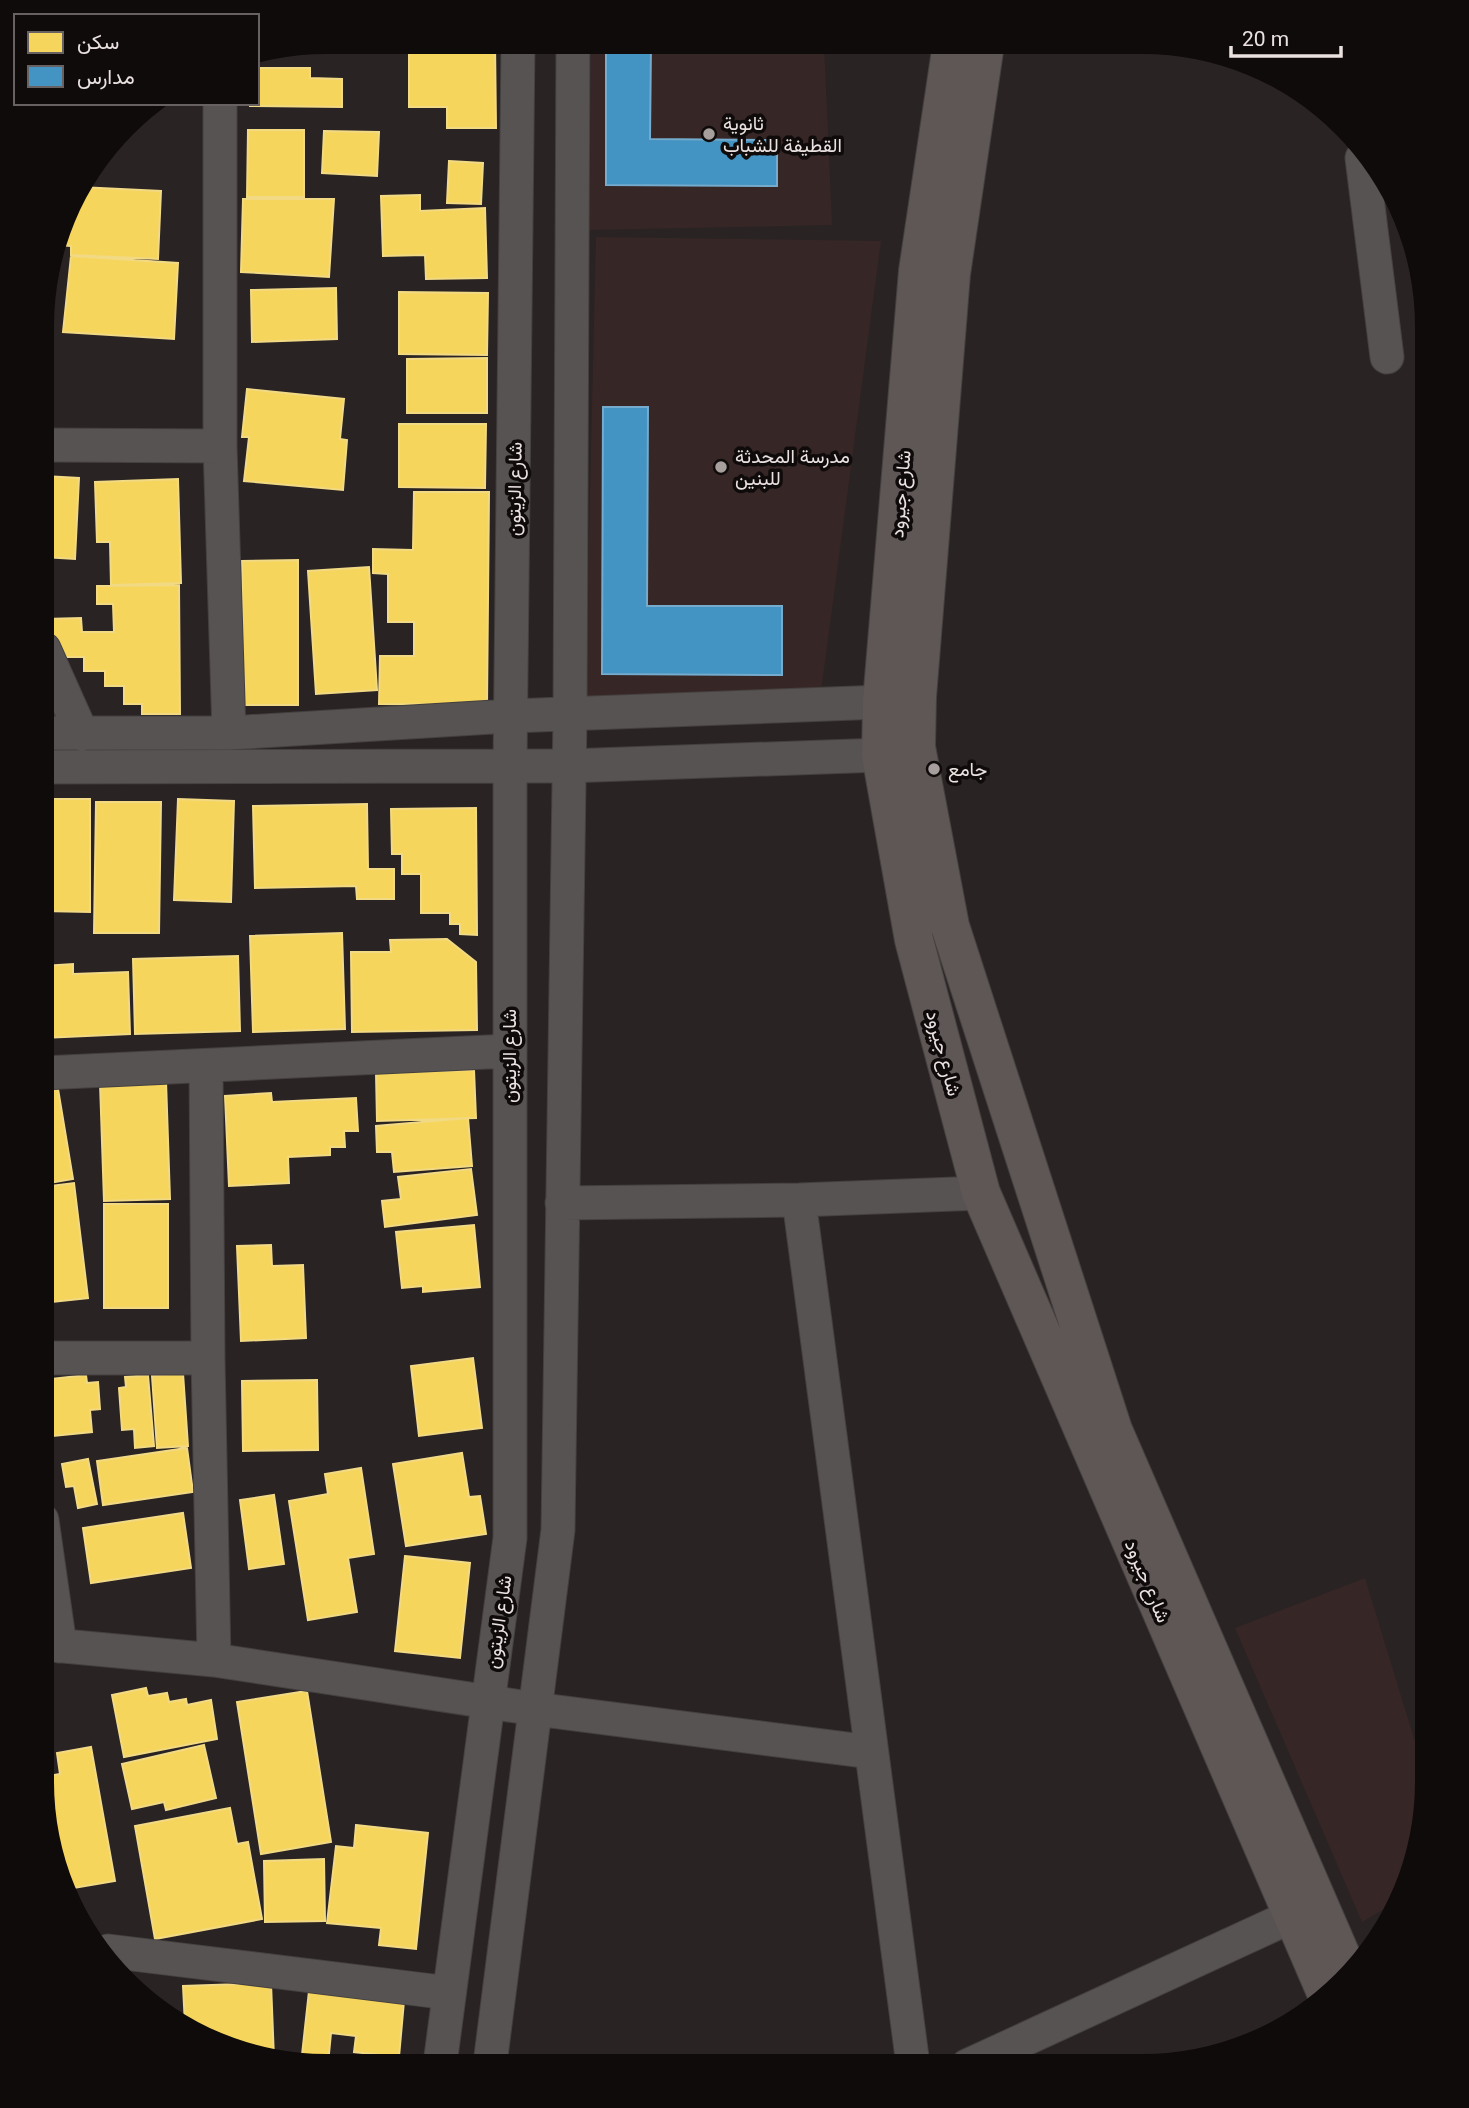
<svg xmlns="http://www.w3.org/2000/svg" width="1469" height="2108" viewBox="0 0 1469 2108" font-family="Roboto,Vazirmatn,sans-serif">
<rect width="100%" height="100%" fill="#292323"/>
<path fill="#372626" d="M591 43H824L832 225 589 230Z
M596 237 881 241 821 692 585 703Z
M1365 1578 1426 1778V1801L1412 1873 1399 1900 1362 1922 1235 1628Z"/>
<path fill="#f6d55c" stroke="#f2d984" stroke-width="2" d="M409 42H495L496 128H447V107H409Z
M257 68H310V78L342 79V107L250 106V103H257Z
M248 130H304V197H247Z
M324 131 379 132 377 176 322 173Z
M449 161 483 163 481 204 447 203Z
M79 187 161 191 158 259 71 255V246L59 245Z
M420 195V211L485 208 487 278 426 279 425 255 383 256 381 196Z
M243 199H334L329 277 241 272Z
M71 256 178 263 174 339 63 332Z
M336 288 337 339 252 342 251 290Z
M399 292 488 293 487 355 399 354Z
M487 358V413H407V359Z
M247 389 344 399 340 439 347 440 343 490 244 481 249 437H242Z
M399 424H486L485 488 399 487Z
M44 476 79 478 75 559 44 557Z
M178 479 181 583 111 585 110 542H97L95 482Z
M414 492H489L487 705 379 704 380 656H414V622H388V574L373 573V549L413 550Z
M298 560V705H243L242 561Z
M369 567 377 690 316 694 308 571Z
M179 585 180 714H142V704H124V686H105V671H84V657H56L46 646 45 619 81 618 82 632H114L113 604H97V586Z
M44 799H90V912L43 911Z
M178 799 234 801 231 902 174 900Z
M96 802H161L159 933H94Z
M367 804 368 869H394V899H357L356 886 255 888 253 806Z
M476 808 477 935 460 934V924H450V913H421V874H402V854H392L391 809Z
M342 933 345 1029 253 1032 250 936Z
M447 939 476 962 477 1030 352 1032 351 952H391L390 940Z
M238 956 240 1031 135 1034 133 959Z
M73 964V974L128 972 130 1034 43 1038V966Z
M474 1070 476 1118 377 1121 376 1073Z
M166 1081 170 1199 104 1201 100 1083Z
M58 1089 73 1179 43 1184V1091Z
M271 1093 272 1102 356 1098 358 1131H344L345 1147H330V1155L288 1157 289 1183 229 1186 225 1096Z
M468 1118 472 1166 394 1172 392 1152H377L376 1126Z
M471 1169 477 1215 385 1227 382 1201 401 1199 398 1177Z
M74 1183 88 1298 43 1303V1187Z
M104 1204H168V1308H104Z
M474 1225 480 1287 423 1292V1286L402 1288 396 1232Z
M271 1245 272 1266 303 1265 306 1338 241 1341 237 1246Z
M473 1358 482 1428 419 1436 411 1366Z
M183 1373 188 1446 157 1448 152 1376Z
M86 1375 87 1383 98 1382 100 1409 90 1410 92 1432 43 1437V1380Z
M148 1375 154 1446 135 1448 134 1429 122 1430 119 1388 126 1387 125 1377Z
M317 1380 318 1450 243 1451 242 1381Z
M187 1448 193 1492 103 1505 97 1461Z
M462 1453 469 1497 480 1496 486 1534 406 1546 393 1464Z
M88 1459 97 1504 78 1508 74 1486 66 1487 62 1464Z
M361 1468 374 1554 348 1558 357 1612 308 1620 289 1501 328 1494 325 1474Z
M274 1495 284 1564 249 1569 240 1500Z
M183 1513 191 1568 91 1583 83 1528Z
M405 1556 470 1563 460 1658 395 1651Z
M146 1688 148 1696 167 1693 169 1702 186 1699 187 1705 211 1700 217 1739 124 1757 112 1695Z
M307 1691 331 1842 261 1854 237 1702Z
M204 1745 216 1798 166 1810 164 1802 132 1809 122 1764Z
M91 1747 115 1881 67 1889 42 1777 60 1774 57 1753Z
M230 1808 237 1844 248 1842 262 1919 155 1939 135 1826Z
M356 1825 428 1833 416 1949 379 1945 381 1928 327 1923 336 1846 354 1848Z
M324 1859 325 1921 265 1922 264 1861Z
M271 1983 274 2059 218 2045 185 2025 183 1986Z
M309 1991 404 2001 399 2057 354 2052 356 2036 331 2033 328 2064H301Z"/>
<path fill="#4393c3" stroke="#75abcc" stroke-width="2" d="M606 43H651L650 139 777 140V186L606 185Z
M603 407H648L647 606H782V675L602 674Z"/>
<g fill="none" stroke-linecap="round" stroke-linejoin="round">
<defs>
<path id="street" d="M220 103V446L229 733
M1362 158 1387 357
M44 445 220 446
M44 649 82 734
M44 733H229L511 716 882 702 908 699
M44 767 568 766 881 755 905 749
M206 1066 208 1358 214 1660
M43 1073 509 1051
M799 1200 913 2065
M562 1203 799 1200 981 1193
M43 1358H208
M42 1520 60 1646
M42 1644 214 1660 535 1709 871 1752
M108 1951 449 1993
M440 2064 510 1538V766L518 43
M490 2064 558 1530 570 715 573 43
M967 2066 1292 1916"/>
<path id="primary" d="M952 44 918 271 882 702 881 755 914 940 981 1193 1328 1997
M985 44 951 274 917 697 916 747 950 926 1113 1430 1349 1974"/>
</defs>
<use href="#street" stroke="#44403f" stroke-width="35"/>
<use href="#primary" stroke="#44403f" stroke-width="40"/>
<use href="#street" stroke="#575352" stroke-width="33"/>
<use href="#primary" stroke="#5f5656" stroke-width="38"/>
</g>
<g fill="#a69f9e" stroke="#100b0b" stroke-width="2.5">
<circle cx="709" cy="134" r="7"/>
<circle cx="721" cy="467" r="7"/>
<circle cx="934" cy="769" r="7"/>
</g>
<g text-anchor="middle" stroke-width="7" stroke-linejoin="round" paint-order="stroke">
<g font-size="19" fill="#eae2e1" stroke="#100b0b" text-anchor="start">
<text x="723" y="130">ثانوية<tspan x="723" dy="22">القطيفة للشباب</tspan></text>
<text x="735" y="463">مدرسة المحدثة<tspan x="735" dy="22">للبنين</tspan></text>
<text x="948" y="776">جامع</text>
</g>
<g font-size="19" fill="#eae2e1" stroke="#100b0b">
<text transform="translate(514 489) rotate(-89)" y="7">شارع الزيتون</text>
<text transform="translate(900 494) rotate(-85)" y="7">شارع جيرود</text>
<text transform="translate(944 1053) rotate(75)" y="7">شارع جيرود</text>
<text transform="translate(509 1056) rotate(-90)" y="7">شارع الزيتون</text>
<text transform="translate(1148 1581) rotate(67)" y="7">شارع جيرود</text>
<text transform="translate(498 1622) rotate(-82)" y="7">شارع الزيتون</text>
</g>
</g>
<path d="M0 0H1469V2108H0ZM326 54H1143A272 272 0 0 1 1415 326V1782A272 272 0 0 1 1143 2054H326A272 272 0 0 1 54 1782V326A272 272 0 0 1 326 54Z" fill="#100b0b" fill-rule="evenodd"/>
<rect x="14" y="14" width="245" height="91" fill="#100b0b" stroke="#676161" stroke-width="2"/>
<rect x="28" y="32" width="35" height="21" fill="#f6d55c" stroke="#676161" stroke-width="2"/>
<text x="77" y="49" font-size="21" fill="#eae2e1">سكن</text>
<rect x="28" y="66" width="35" height="21" fill="#4393c3" stroke="#676161" stroke-width="2"/>
<text x="77" y="84" font-size="21" fill="#eae2e1">مدارس</text>
<path d="M1231 46v10h110v-10" fill="none" stroke="#eae2e1" stroke-width="3.5"/>
<text x="1242" y="46" font-size="21" fill="#eae2e1" stroke="#100b0b" stroke-width="5" paint-order="stroke">20 m</text>
</svg>
